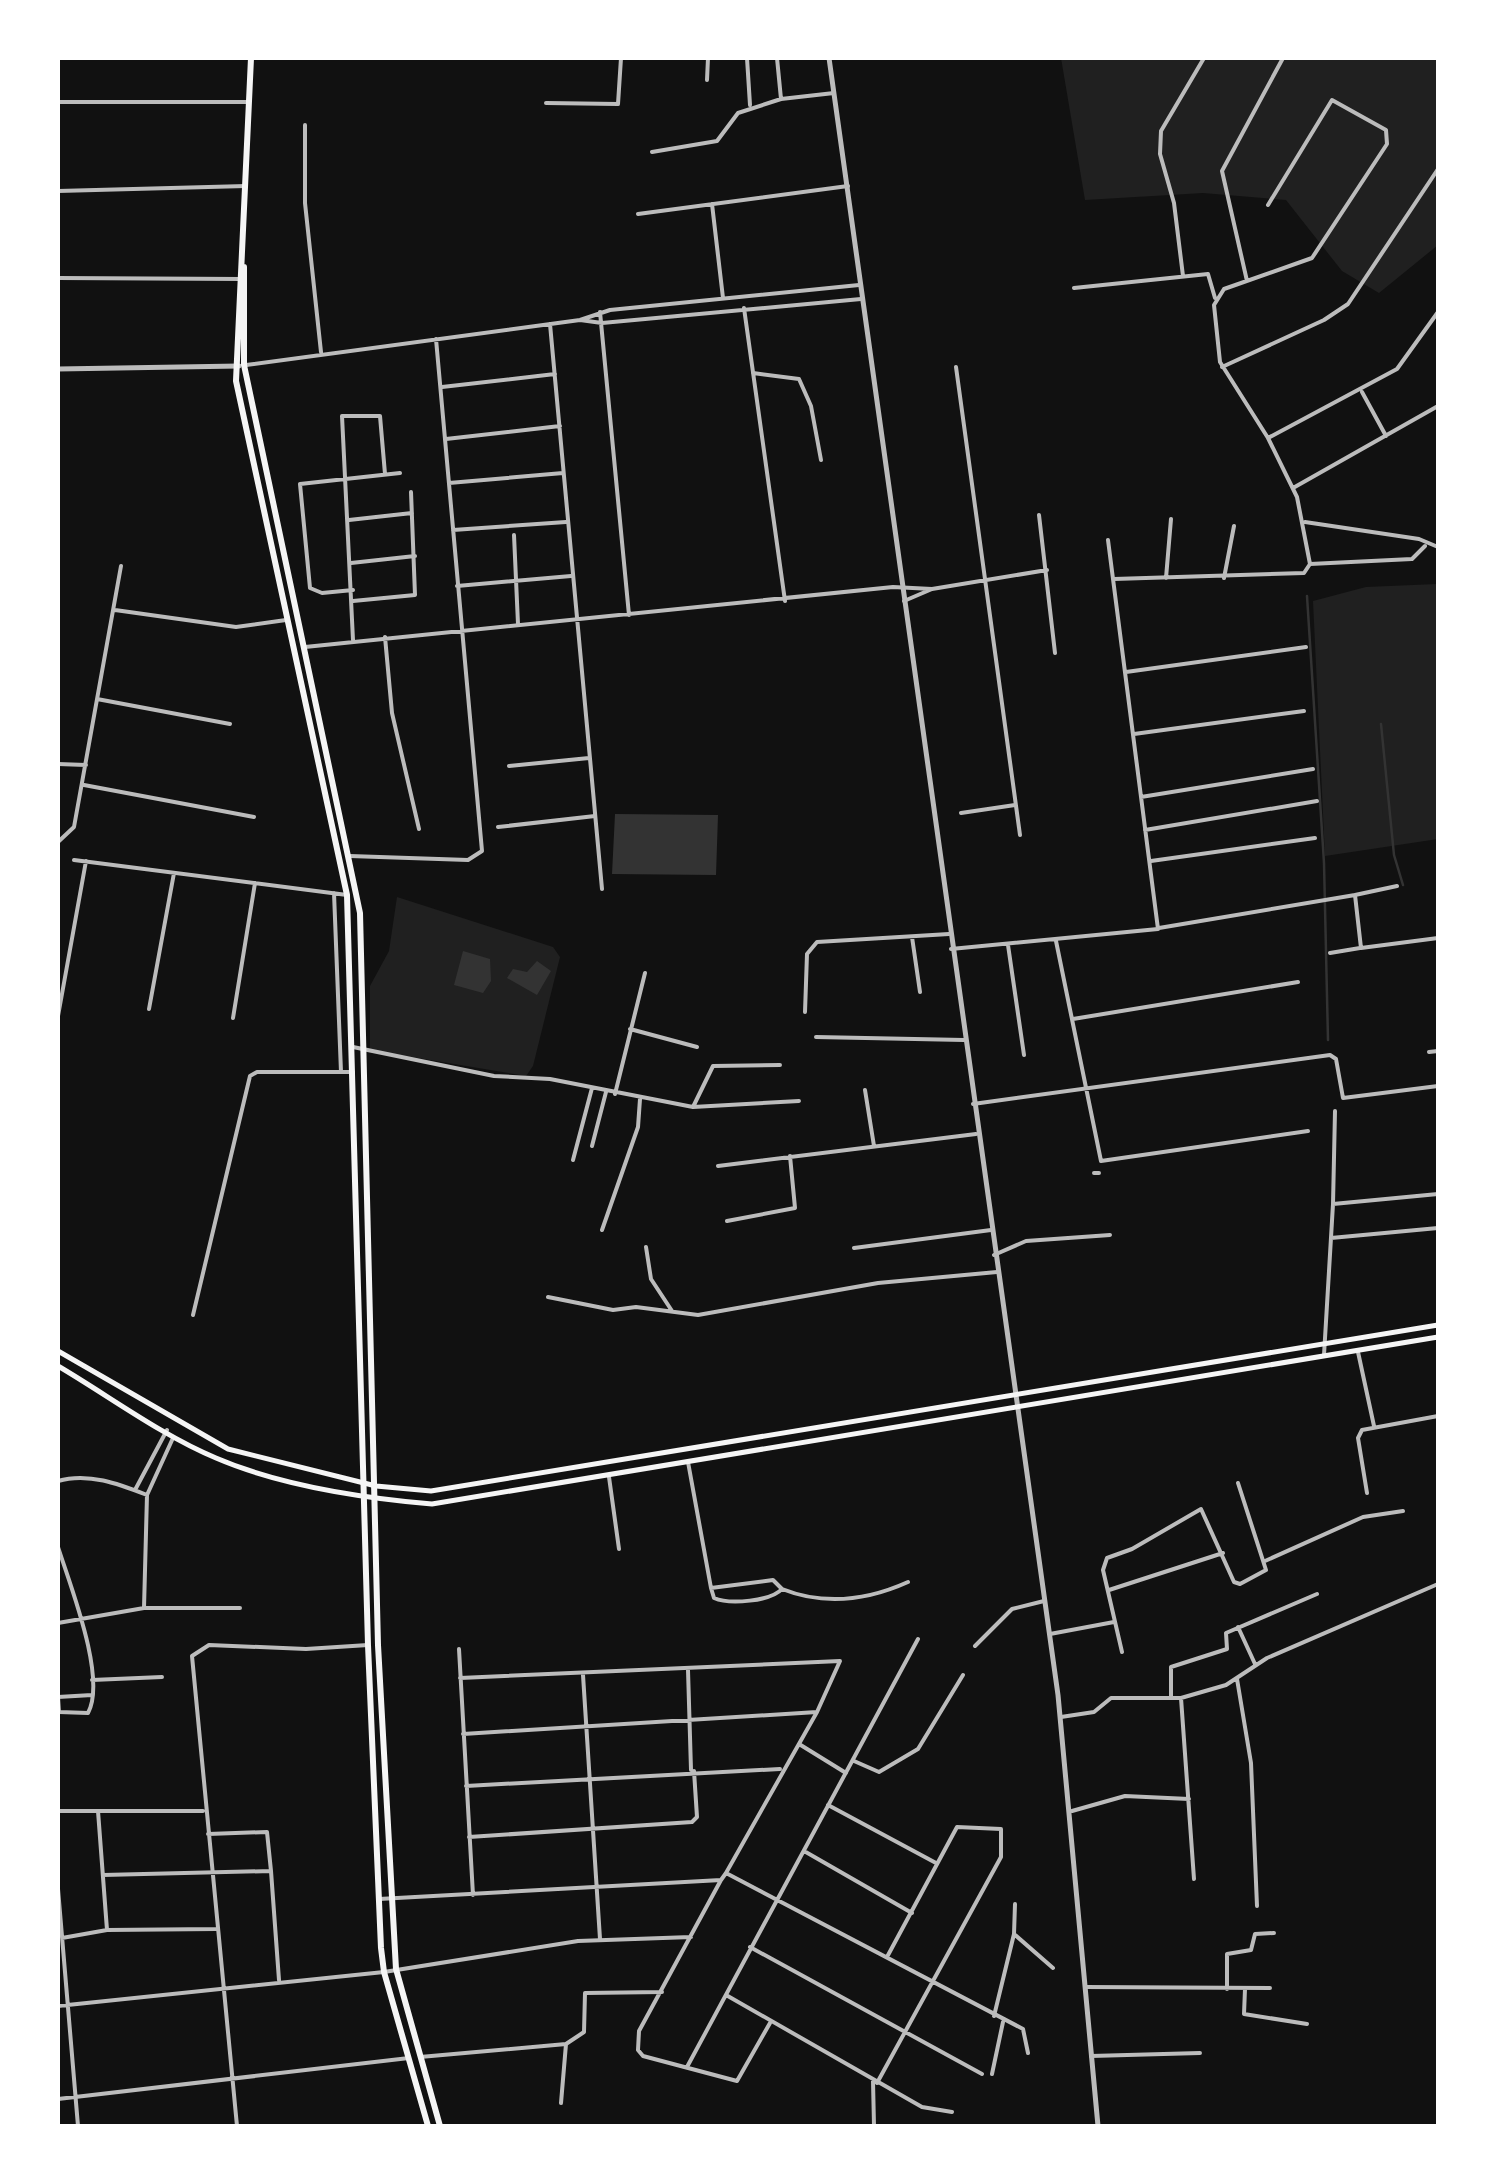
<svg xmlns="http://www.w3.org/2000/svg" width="1496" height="2184" viewBox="0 0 1496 2184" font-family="Karla,sans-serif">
<rect width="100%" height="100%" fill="#111"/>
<path fill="#202020" d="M1061 58H1438V245L1379 293 1342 271 1286 200 1203 193 1085 200Z
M1437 584 1438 839 1325 856 1313 601 1366 587Z
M397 897 553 947 560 957 533 1066 526 1076 370 1050V986L389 951Z"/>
<path fill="#333" d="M615 814 718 815 716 875 612 874Z
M463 951 490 959 491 981 483 993 454 985Z
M537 961 551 971 537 995 507 978 513 969 527 972Z"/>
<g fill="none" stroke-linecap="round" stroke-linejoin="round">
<path stroke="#333" stroke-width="2.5" d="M1307 596 1324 863 1328 1040
M1381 724 1394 855 1403 885"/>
<path stroke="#bcbcbc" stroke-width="4" d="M747 58 750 105
M777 58 781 99 834 93
M707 80 708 58
M58 102H248
M546 103 618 104 621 58
M305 125V203L321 352
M652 152 717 141 738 113 781 99
M58 191 246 186
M712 204 723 298
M638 214 848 186
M1183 276 1174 203 1160 154 1161 131 1204 58
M58 278 242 279
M1247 281 1222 171 1283 58
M1074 288 1208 274 1215 298
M744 308 785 601
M600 312 629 615
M580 320 602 323 861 299
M550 324 602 889
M246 365 580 320 610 310 859 285
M956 367 1020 835
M1222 367 1324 320 1348 304 1438 169
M753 373 799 379 811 406 821 460
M442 387 555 374
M1362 392 1386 436
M1268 438 1397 369 1438 312
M446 439 560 426
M449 483 563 473
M1293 488 1438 406
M1039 515 1055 653
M349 520 412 513
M1305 522 1419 539 1438 547
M453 530 566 522
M514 535 518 624
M351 563 415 556
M1310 564 1412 559 1425 546
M1166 578 1171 519
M1224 578 1234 526
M1114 579 1304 573 1310 564 1297 497 1268 438 1220 362 1214 305 1224 289 1312 258 1387 144 1386 130 1332 100 1268 205
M457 586 571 576
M353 590 322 593 310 588 300 484 400 473
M353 601 415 595 411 492
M904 601 932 589 1047 570
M115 610 236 627 286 620
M385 637 392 713 419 829
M353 640 342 416H380L385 474
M305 647 893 587 932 589
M1126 672 1306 647
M97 699 230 724
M1134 734 1304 711
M58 764 86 765
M509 766 589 758
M84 785 254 817
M1141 797 1313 769
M961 813 1015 805
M498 827 595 816
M1145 830 1317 801
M58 842 74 827 121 566
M350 856 468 860 482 851 436 339
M74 860 347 895
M1151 861 1315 838
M334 893 341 1072
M1355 895 1397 886
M1159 928 1355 895 1361 948 1438 938
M912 937 920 992
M1056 941 1101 1161 1308 1131
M1008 945 1024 1055
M951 949 1158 929 1108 540
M1330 953 1360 948
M149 1009 174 873
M805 1012 807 954 817 942 949 934
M58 1016 86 861
M233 1018 255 883
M1073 1019 1298 982
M630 1029 697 1047
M816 1037 964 1040
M353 1047 494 1076 550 1079 693 1107 713 1066 780 1065
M1429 1052 1438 1051
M865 1090 874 1146
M615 1094 645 973
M973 1104 1330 1055 1336 1059 1343 1098 1438 1086
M693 1107 799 1101
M592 1146 606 1092
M573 1160 592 1088
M718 1166 976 1134
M1094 1173H1099
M1333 1204 1335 1111
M727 1221 795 1208 790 1156
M602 1230 638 1127 640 1099
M1331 1238 1438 1228
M646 1247 651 1279 672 1311
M854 1248 991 1230
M994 1255 1026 1241 1110 1235
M548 1297 613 1310 636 1307 698 1315 878 1283 997 1272
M193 1315 250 1076 257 1072H353
M1358 1352 1374 1426
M1324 1355 1333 1204 1438 1194
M688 1462 711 1588 714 1598C730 1605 771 1601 782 1589L773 1580 711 1588
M609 1477 619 1549
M58 1481C88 1472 119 1484 147 1495
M135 1490 167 1430
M1367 1493 1358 1438 1362 1430 1438 1416
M58 1547C70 1585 107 1678 88 1713L59 1712 58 1697 92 1695
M1265 1561 1363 1517 1403 1511
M782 1589C825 1606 868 1600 908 1582
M1109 1590 1223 1553
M144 1608 147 1495 173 1438
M58 1623 144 1608H240
M1238 1627 1255 1664
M1050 1634 1114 1622
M975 1646 1012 1609 1044 1601
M459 1649 473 1895
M1122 1652 1103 1570 1107 1558 1132 1549 1201 1509 1234 1582 1240 1584 1266 1570 1238 1483
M688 1670 691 1770
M583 1675 600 1939
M460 1678 840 1661 817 1712 726 1873
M1237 1679 1251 1763 1257 1906
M92 1680 162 1677
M1171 1696V1667L1227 1649 1226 1633 1317 1594
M1181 1698 1194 1879
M1061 1717 1094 1712 1111 1698H1181L1226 1685 1267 1658 1438 1584
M463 1734 817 1712
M799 1744 846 1773
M854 1761 879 1772 918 1749 963 1675
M466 1786 780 1769
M828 1805 936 1863
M58 1811H203
M98 1811 107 1930
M1072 1811 1125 1796 1189 1799
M208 1834 267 1832 271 1871
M469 1837 692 1822 697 1817 694 1771
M804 1851 912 1913
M103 1875 271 1871 279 1980
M721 1880 639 2031 638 2050 643 2056 737 2081 770 2023
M58 1889 78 2126
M379 1899 721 1880 726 1873 1023 2029 1028 2053
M1014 1934 1053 1968
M62 1938 107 1930 216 1929
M750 1947 982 2074
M1086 1987 1270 1988
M1227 1989V1954L1251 1950 1255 1934 1274 1933
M1245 1989 1244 2014 1307 2024
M726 1995 922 2107 952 2112
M58 2006 384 1972 578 1941 691 1937
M994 2016 1014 1934 1015 1904
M1091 2056 1200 2053
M420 2057 566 2044 584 2032 585 1993 662 1992
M687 2067 918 1639
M992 2074 1003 2022
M873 2081 874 2126
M877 2083 1001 1857V1829L957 1827 887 1957
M58 2099 409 2058
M561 2103 566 2044
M237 2126 192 1656 209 1645 306 1649 368 1645"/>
<path stroke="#bcbcbc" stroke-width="5" d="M829 58 1058 1695 1098 2126
M58 369 239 366"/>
<path stroke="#f5f5f5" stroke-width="5" d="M58 1351 228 1449 376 1486 431 1491 1438 1325
M58 1366C109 1396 161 1435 216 1458 281 1486 362 1498 432 1504L1438 1337"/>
<path stroke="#f5f5f5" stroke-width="6" d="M251 58 236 381 347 895 368 1645 381 1948 384 1972 428 2126
M244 267V365L360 913 378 1645 396 1969 440 2126"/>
</g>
<rect width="1496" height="2184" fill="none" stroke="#ffffff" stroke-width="120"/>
</svg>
